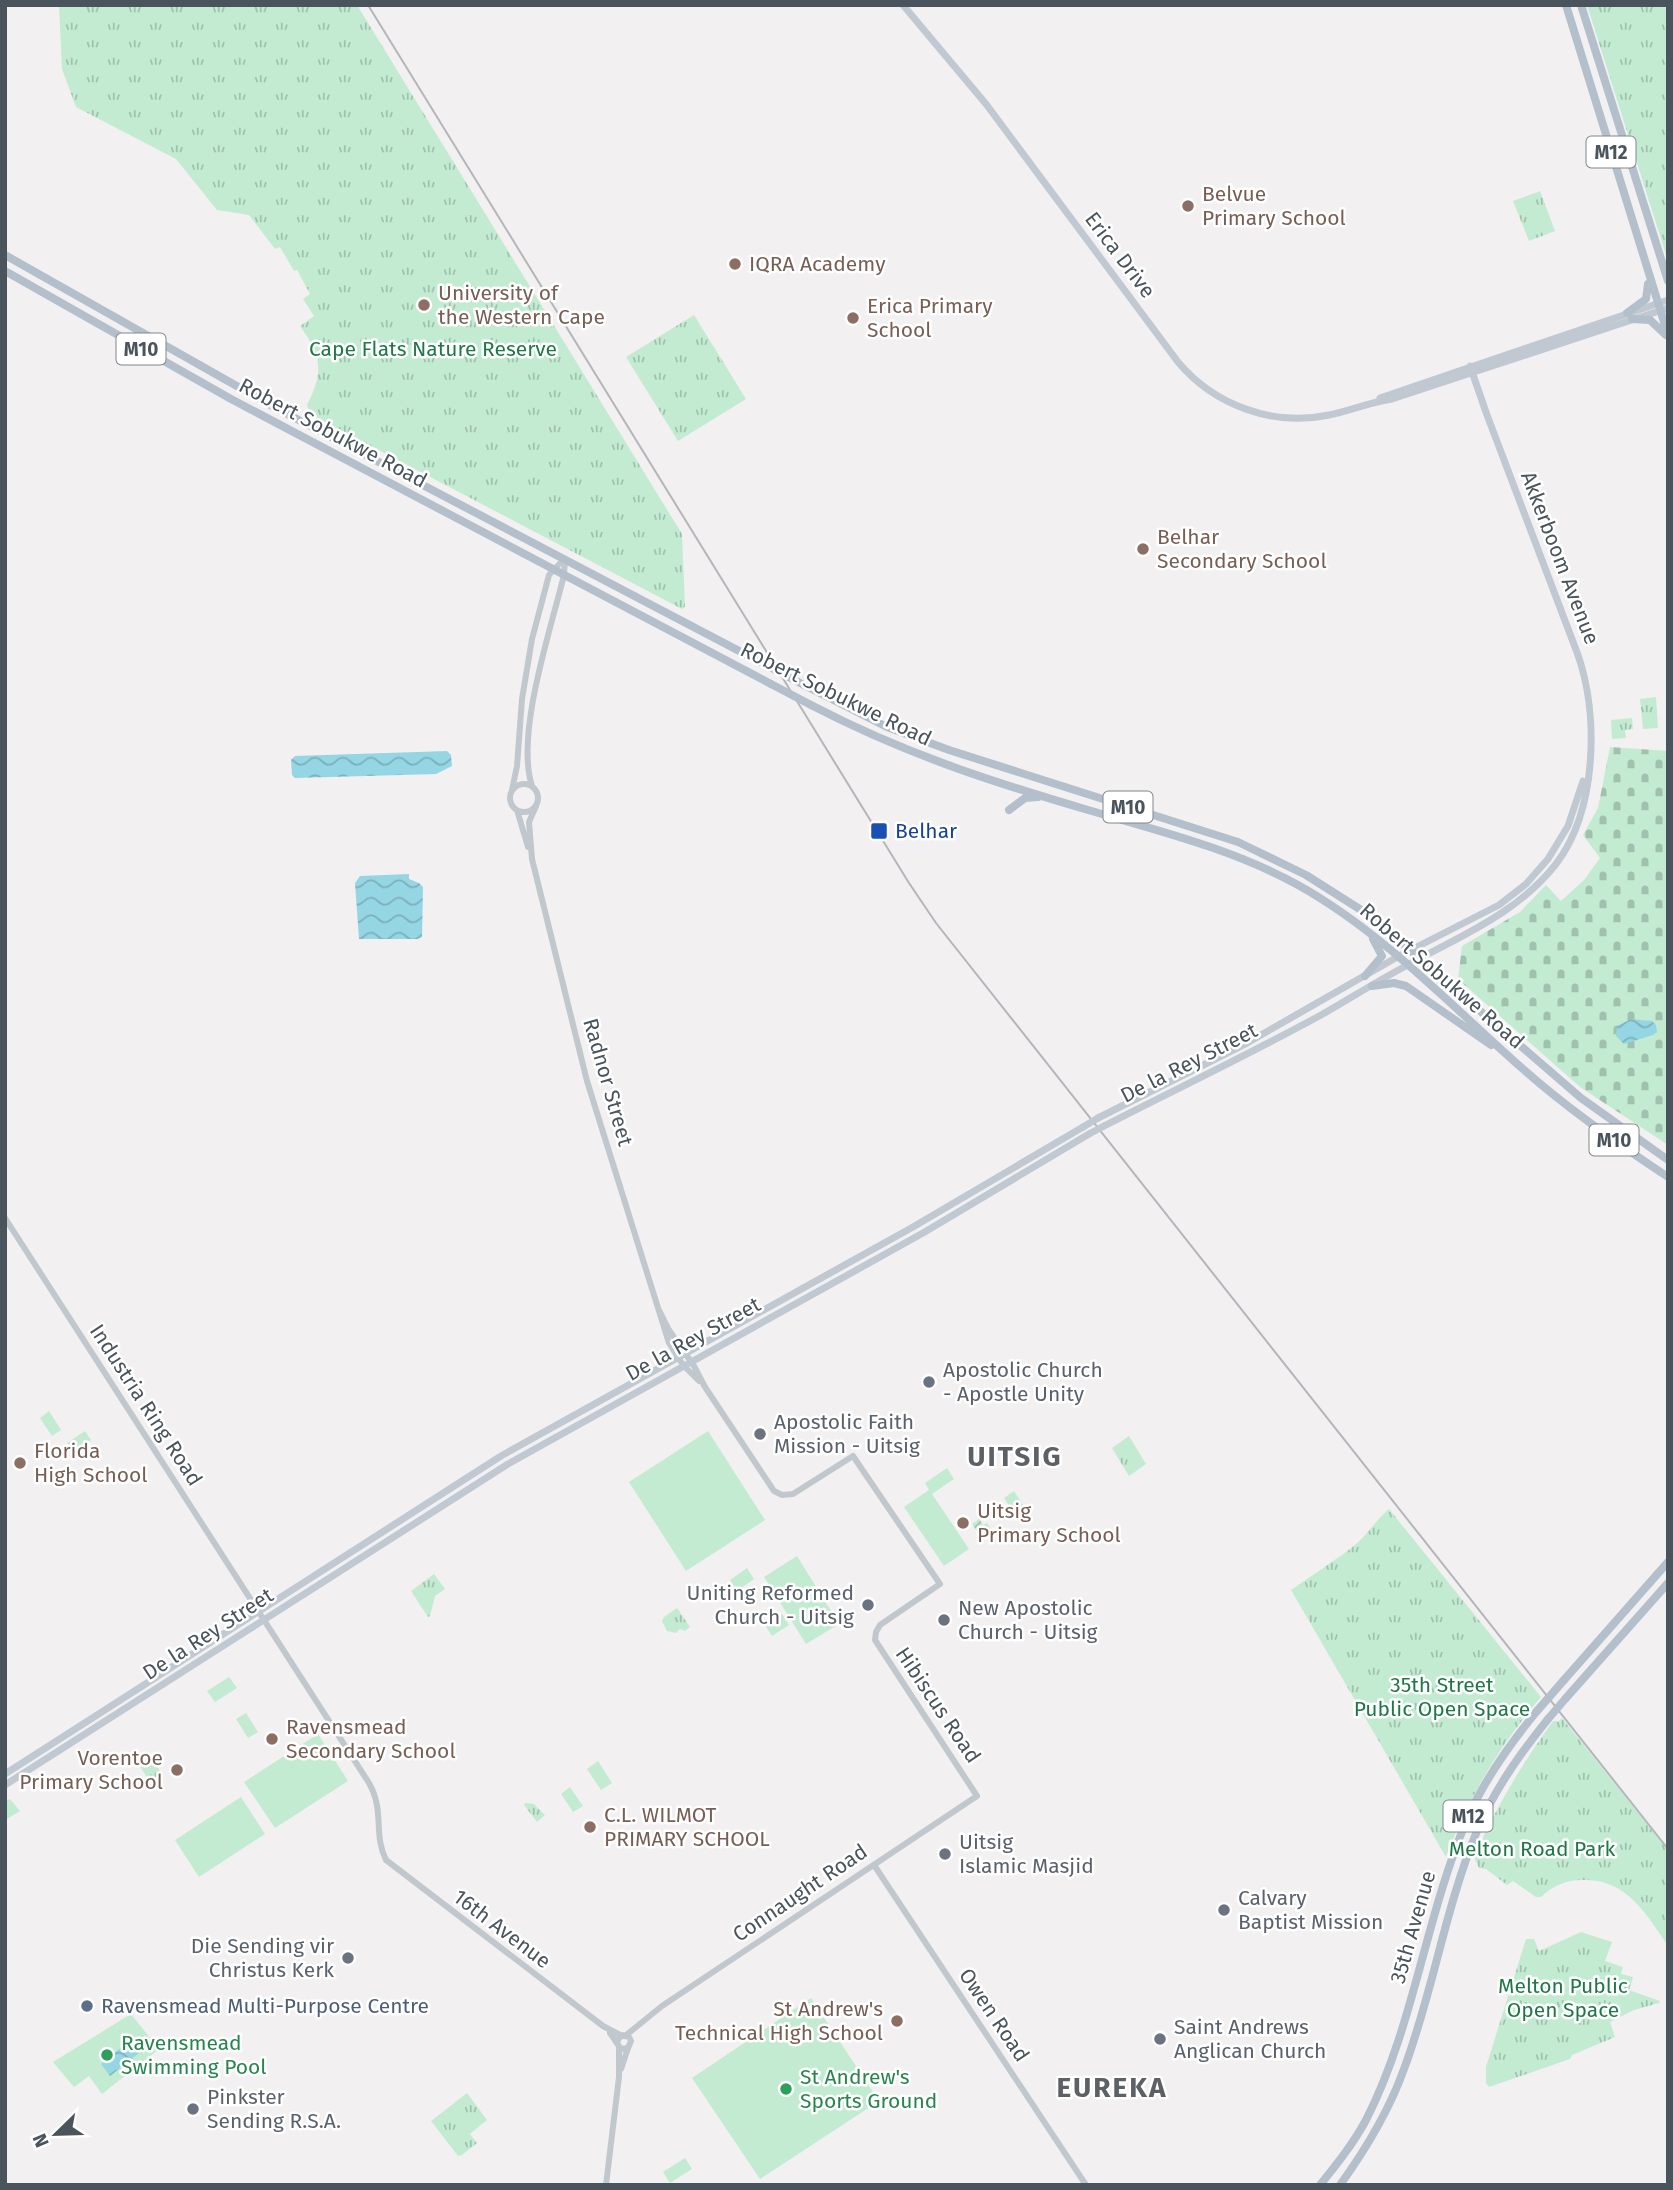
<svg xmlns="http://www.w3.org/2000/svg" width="1673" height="2190" viewBox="0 0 1673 2190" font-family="'Fira Sans',sans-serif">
<defs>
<pattern id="grass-tufts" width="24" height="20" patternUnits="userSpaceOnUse" patternTransform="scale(1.75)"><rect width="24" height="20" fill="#c3ebd2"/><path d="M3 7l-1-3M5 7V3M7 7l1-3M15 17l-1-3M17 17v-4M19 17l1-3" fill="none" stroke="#a0c1ae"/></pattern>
<pattern id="cemetery-stones" width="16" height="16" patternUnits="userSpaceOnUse" patternTransform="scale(1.75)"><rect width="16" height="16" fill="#c3ebd2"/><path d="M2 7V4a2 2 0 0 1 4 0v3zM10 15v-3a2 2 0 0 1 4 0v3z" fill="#a0c1ae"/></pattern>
<pattern id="garden-furrows" width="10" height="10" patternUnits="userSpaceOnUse" patternTransform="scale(1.75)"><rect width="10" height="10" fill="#c3ebd2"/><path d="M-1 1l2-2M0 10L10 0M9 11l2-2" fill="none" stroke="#a0c1ae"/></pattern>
<pattern id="water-waves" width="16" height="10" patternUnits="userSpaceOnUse" patternTransform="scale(1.75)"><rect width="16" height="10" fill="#95d6e4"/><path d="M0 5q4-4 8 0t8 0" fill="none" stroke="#7cb0bc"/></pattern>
</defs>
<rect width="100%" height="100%" fill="#f2f0f1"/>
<path fill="url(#grass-tufts)" d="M59 5H357L682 534 685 607 682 609 310 414 307 405C324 371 322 357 300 326L314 316 303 299 310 294 297 270 294 271 280 247 275 249 249 215 217 210 176 159 76 107 62 69Z
M1587 5H1668V261Z
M1540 191 1555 231 1529 241 1513 201Z
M694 315 746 399 678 441 626 357Z
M1656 697 1658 728 1643 729 1640 699Z
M1632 718 1633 729 1625 730 1626 738 1612 739 1611 720Z
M1129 1436 1146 1464 1129 1476 1112 1448Z
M1014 1491 1023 1505 1013 1512 1004 1498Z
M1389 1509 1541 1697C1499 1746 1469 1797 1446 1857L1291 1590C1312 1575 1335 1561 1355 1545 1369 1533 1376 1520 1389 1509Z
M434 1574 445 1589 435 1596 430 1616 428 1617 411 1591Z
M677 1608 690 1627 685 1631 680 1629 676 1633 667 1631 662 1621 664 1617Z
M1562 1718 1668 1850V1946C1647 1915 1627 1880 1586 1880 1568 1879 1553 1885 1541 1897H1536L1513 1881 1507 1885 1486 1869 1479 1868 1474 1857 1476 1853C1497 1805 1523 1763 1553 1721H1559Z
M152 1758 162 1774 149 1781 140 1766Z
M10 1799 20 1811 5 1820V1801Z
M525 1803 534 1804 545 1815 537 1822 524 1805Z
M1581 1932 1612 1942 1605 1961 1623 1967 1621 1974 1633 1977 1629 1990 1660 2001 1659 2003 1634 2010 1610 2022 1615 2037 1572 2055 1570 2059 1489 2087 1486 2083V2067L1526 1939H1534L1539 1951Z
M467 2093 487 2120 470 2134 477 2143 462 2155 458 2156 431 2121Z"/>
<path fill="url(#cemetery-stones)" d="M1610 747 1668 751V1145L1580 1087 1458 979 1462 946 1520 912 1546 885 1561 901 1584 880 1600 858 1583 835 1598 808Z"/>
<path fill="url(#garden-furrows)" d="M982 1517 980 1520 983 1525 987 1523 994 1533 983 1540 972 1524Z"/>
<path fill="#c3ebd2" d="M49 1411 61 1430 52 1436 40 1418Z
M85 1431 91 1440 73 1452 67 1443Z
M708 1431 765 1520 686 1571 629 1482Z
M947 1468 954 1479 932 1494 969 1549 944 1566 904 1507 929 1490 925 1483Z
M797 1556 839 1624 806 1644 764 1577Z
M747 1568 754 1579 737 1591 730 1580Z
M782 1614 789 1625 772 1636 765 1625Z
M229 1677 237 1688 215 1702 207 1691Z
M246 1713 258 1732 248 1738 236 1719Z
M318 1734 348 1781 275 1828 244 1782Z
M598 1761 612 1783 601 1790 587 1769Z
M570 1787 583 1806 573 1812 561 1794Z
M241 1797 265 1834 199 1877 175 1840Z
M811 1998 879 2101 760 2179 692 2078Z
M131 2014 159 2049 102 2094 89 2076 74 2087 53 2062Z
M685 2158 692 2169 670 2183 663 2172Z"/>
<path fill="url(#water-waves)" d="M447 751 451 755 452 766 436 774 295 778 292 775 291 760 295 756Z
M409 874V879L419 883 423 887 422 937 418 939H359L355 883 360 876Z
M1631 1019 1652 1021 1656 1025 1657 1032 1653 1035 1624 1044 1616 1036 1617 1026Z
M129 2041 139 2053 110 2076 101 2064Z"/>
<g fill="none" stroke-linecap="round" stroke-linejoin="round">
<path stroke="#c0c8ce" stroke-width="6" d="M510 798a14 14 0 1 1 28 0a14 14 0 1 1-28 0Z
M532 786C515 734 551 629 564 575L565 559
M512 790 517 766 522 699 532 639 549 575 564 559
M536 806 529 822 532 859 587 1081 669 1343 683 1365 699 1381
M517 810 528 847
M5 1218 369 1783C385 1811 373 1835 386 1860L603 2026 622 2036
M874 1865 1086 2185
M610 2033 621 2049 628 2048 631 2041 629 2037 623 2035 619 2038 617 2043
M625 2036 662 2006 977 1796 875 1640 876 1632 880 1625 940 1584 853 1456 793 1494 782 1495 774 1491 705 1387 694 1366 669 1330 660 1312
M621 2069 628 2048
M606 2185 619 2077V2048"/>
<path stroke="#c0c9d2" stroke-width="7" d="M903 5 986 104 1178 362C1214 405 1273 427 1329 415 1350 411 1370 402 1392 399L1668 308
M1380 398 1668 300
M1098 1118 1247 1043 1399 956 1499 905 1526 884 1548 859 1568 826 1583 781
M1104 1126C1176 1089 1250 1054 1321 1015 1349 999 1376 982 1404 967 1458 937 1517 914 1556 864 1597 810 1599 716 1578 655L1487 415 1470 366
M5 1774 501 1456 913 1227 1083 1127
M5 1785 508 1464 923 1233 1089 1134"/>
<path stroke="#b3c0cc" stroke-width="8" d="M1566 5 1668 335
M1581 5 1668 281
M5 255 274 407 766 665
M5 271 231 399 771 684
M1627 313 1646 299 1648 284
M1632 319 1650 320 1666 335
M804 685 887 727 949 750 1238 842 1306 875 1369 915 1581 1098 1668 1160
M811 705C903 753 989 781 1088 810 1159 831 1233 849 1298 885 1384 933 1450 1005 1523 1069 1568 1109 1618 1144 1668 1177
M1009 810 1025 798 1038 797
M1365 976 1382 956 1373 939
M1372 986 1394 983 1406 986 1491 1045
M1564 1680 1668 1562
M1566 1698 1668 1583
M1320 2185C1337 2164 1353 2144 1366 2120 1414 2026 1425 1919 1466 1822 1483 1781 1509 1745 1537 1711
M1340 2185C1366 2149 1389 2111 1404 2069 1433 1992 1445 1908 1477 1831 1494 1790 1520 1754 1548 1719"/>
<path stroke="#b3b6ba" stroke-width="2" d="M368 5 909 883 936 923 1668 1849"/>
<path stroke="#c0c9d2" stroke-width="7" d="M1083 1127 1098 1118
M1089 1134 1104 1126"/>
<path stroke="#b3c0cc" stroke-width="8" d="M766 665 804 685
M771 684 811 705
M1537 1711 1564 1680
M1548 1719 1566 1698"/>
</g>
<g fill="#8d6e63" stroke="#fff" stroke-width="2.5">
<circle cx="1188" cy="206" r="7"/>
<circle cx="735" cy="264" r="7"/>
<circle cx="424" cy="305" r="7"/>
<circle cx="853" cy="318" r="7"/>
<circle cx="1143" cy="549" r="7"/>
<circle cx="20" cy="1463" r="7"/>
<circle cx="963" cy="1523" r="7"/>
<circle cx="272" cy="1739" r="7"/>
<circle cx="177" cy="1770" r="7"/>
<circle cx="590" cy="1827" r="7"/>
<circle cx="897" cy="2021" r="7"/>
</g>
<rect fill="#1a4fb4" stroke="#fff" stroke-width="2.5" x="870" y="822" width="18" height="18" rx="3.5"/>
<g fill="#6b7280" stroke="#fff" stroke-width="2.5">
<circle cx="929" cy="1382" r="7"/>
<circle cx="760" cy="1434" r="7"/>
<circle cx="868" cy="1605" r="7"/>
<circle cx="944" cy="1620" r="7"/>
<circle cx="945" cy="1854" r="7"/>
<circle cx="1224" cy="1910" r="7"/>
<circle cx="348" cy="1958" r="7"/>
<circle cx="1160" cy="2039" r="7"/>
<circle cx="193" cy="2109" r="7"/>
</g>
<circle fill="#5c6f8a" stroke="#fff" stroke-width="2.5" cx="87" cy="2006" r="7"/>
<g fill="#2e9e5b" stroke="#fff" stroke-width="2.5">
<circle cx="107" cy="2055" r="7"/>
<circle cx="786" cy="2089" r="7"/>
</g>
<g text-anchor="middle" stroke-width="5" stroke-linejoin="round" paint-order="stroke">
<g fill="#fff" stroke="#80878d" stroke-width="2">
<rect x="1586.5" y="136.5" width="49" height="31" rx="5"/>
<rect x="116.5" y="333.5" width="49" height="31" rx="5"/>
<rect x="1103.5" y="791.5" width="49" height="31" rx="5"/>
<rect x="1589.5" y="1124.5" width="49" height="31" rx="5"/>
<rect x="1443.5" y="1800.5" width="49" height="31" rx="5"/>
</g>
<g font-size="19" font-weight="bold" fill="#4a545c">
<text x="1611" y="159">M12</text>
<text x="141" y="356">M10</text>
<text x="1128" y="814">M10</text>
<text x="1614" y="1147">M10</text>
<text x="1468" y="1823">M12</text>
</g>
<g font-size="21" fill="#785e54" stroke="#fff" text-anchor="start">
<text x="1202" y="201">Belvue<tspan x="1202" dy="24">Primary School</tspan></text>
<text x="749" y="271">IQRA Academy</text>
<text x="438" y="300">University of<tspan x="438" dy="24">the Western Cape</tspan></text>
<text x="867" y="313">Erica Primary<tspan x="867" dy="24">School</tspan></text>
<text x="1157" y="544">Belhar<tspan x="1157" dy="24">Secondary School</tspan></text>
<text x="34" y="1458">Florida<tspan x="34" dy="24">High School</tspan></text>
<text x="977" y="1518">Uitsig<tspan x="977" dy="24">Primary School</tspan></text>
<text x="286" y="1734">Ravensmead<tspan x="286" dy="24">Secondary School</tspan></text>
<text x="163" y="1765" text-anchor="end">Vorentoe<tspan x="163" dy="24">Primary School</tspan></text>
<text x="604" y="1822">C.L. WILMOT<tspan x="604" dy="24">PRIMARY SCHOOL</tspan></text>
<text x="883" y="2016" text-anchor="end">St Andrew's<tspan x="883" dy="24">Technical High School</tspan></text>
</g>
<g font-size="21" fill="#4a545c" stroke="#fff">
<text transform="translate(1120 255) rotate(53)" y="7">Erica Drive</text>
<text transform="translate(333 433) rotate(28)" y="7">Robert Sobukwe Road</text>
<text transform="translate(1560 558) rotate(69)" y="7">Akkerboom Avenue</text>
<text transform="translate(836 694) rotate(26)" y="7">Robert Sobukwe Road</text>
<text transform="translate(1442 976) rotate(41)" y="7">Robert Sobukwe Road</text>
<text transform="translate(1189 1063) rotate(-27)" y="7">De la Rey Street</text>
<text transform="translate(608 1082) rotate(74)" y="7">Radnor Street</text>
<text transform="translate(693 1339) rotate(-29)" y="7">De la Rey Street</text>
<text transform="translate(146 1405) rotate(57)" y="7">Industria Ring Road</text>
<text transform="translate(208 1634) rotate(-33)" y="7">De la Rey Street</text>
<text transform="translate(938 1705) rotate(56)" y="7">Hibiscus Road</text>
<text transform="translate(800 1893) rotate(-34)" y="7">Connaught Road</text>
<text transform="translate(1413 1927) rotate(-74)" y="7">35th Avenue</text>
<text transform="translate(502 1929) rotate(37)" y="7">16th Avenue</text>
<text transform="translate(994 2015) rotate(56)" y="7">Owen Road</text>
</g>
<g font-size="21" fill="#207849" stroke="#fff">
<text x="433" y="356">Cape Flats Nature Reserve</text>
<text x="1442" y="1692">35th Street<tspan x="1442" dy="24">Public Open Space</tspan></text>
<text x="1532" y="1856">Melton Road Park</text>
<text x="1563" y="1993">Melton Public<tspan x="1563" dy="24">Open Space</tspan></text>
</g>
<g font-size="21" fill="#164399" stroke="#fff" text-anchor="start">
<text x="895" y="838">Belhar</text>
</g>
<g font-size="21" fill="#5b616d" stroke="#fff" text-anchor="start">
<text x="943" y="1377">Apostolic Church<tspan x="943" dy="24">- Apostle Unity</tspan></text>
<text x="774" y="1429">Apostolic Faith<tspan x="774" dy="24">Mission - Uitsig</tspan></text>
<text x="854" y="1600" text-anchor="end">Uniting Reformed<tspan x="854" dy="24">Church - Uitsig</tspan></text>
<text x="958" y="1615">New Apostolic<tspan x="958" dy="24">Church - Uitsig</tspan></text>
<text x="959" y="1849">Uitsig<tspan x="959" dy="24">Islamic Masjid</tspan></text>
<text x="1238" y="1905">Calvary<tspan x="1238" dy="24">Baptist Mission</tspan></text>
<text x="334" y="1953" text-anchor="end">Die Sending vir<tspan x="334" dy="24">Christus Kerk</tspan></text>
<text x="1174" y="2034">Saint Andrews<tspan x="1174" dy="24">Anglican Church</tspan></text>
<text x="207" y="2104">Pinkster<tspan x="207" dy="24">Sending R.S.A.</tspan></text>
</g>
<g font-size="21" fill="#4e5e75" stroke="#fff" text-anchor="start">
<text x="101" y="2013">Ravensmead Multi-Purpose Centre</text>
</g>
<g font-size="21" fill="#27864d" stroke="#fff" text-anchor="start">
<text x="121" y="2050">Ravensmead<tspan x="121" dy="24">Swimming Pool</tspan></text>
<text x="800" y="2084">St Andrew's<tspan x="800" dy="24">Sports Ground</tspan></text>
</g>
<g font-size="28" font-weight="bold" letter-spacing="2" fill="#5d6165" stroke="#fff">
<text x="1015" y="1466">UITSIG</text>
<text x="1112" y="2097">EUREKA</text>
</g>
</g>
<rect width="1673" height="2190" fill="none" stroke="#4a545c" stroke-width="14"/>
<g transform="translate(56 2134) rotate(247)" stroke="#ffffff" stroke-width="5" paint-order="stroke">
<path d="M0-5L12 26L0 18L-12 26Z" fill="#4a545c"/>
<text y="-10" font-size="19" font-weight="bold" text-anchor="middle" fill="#4a545c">N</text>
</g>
</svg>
